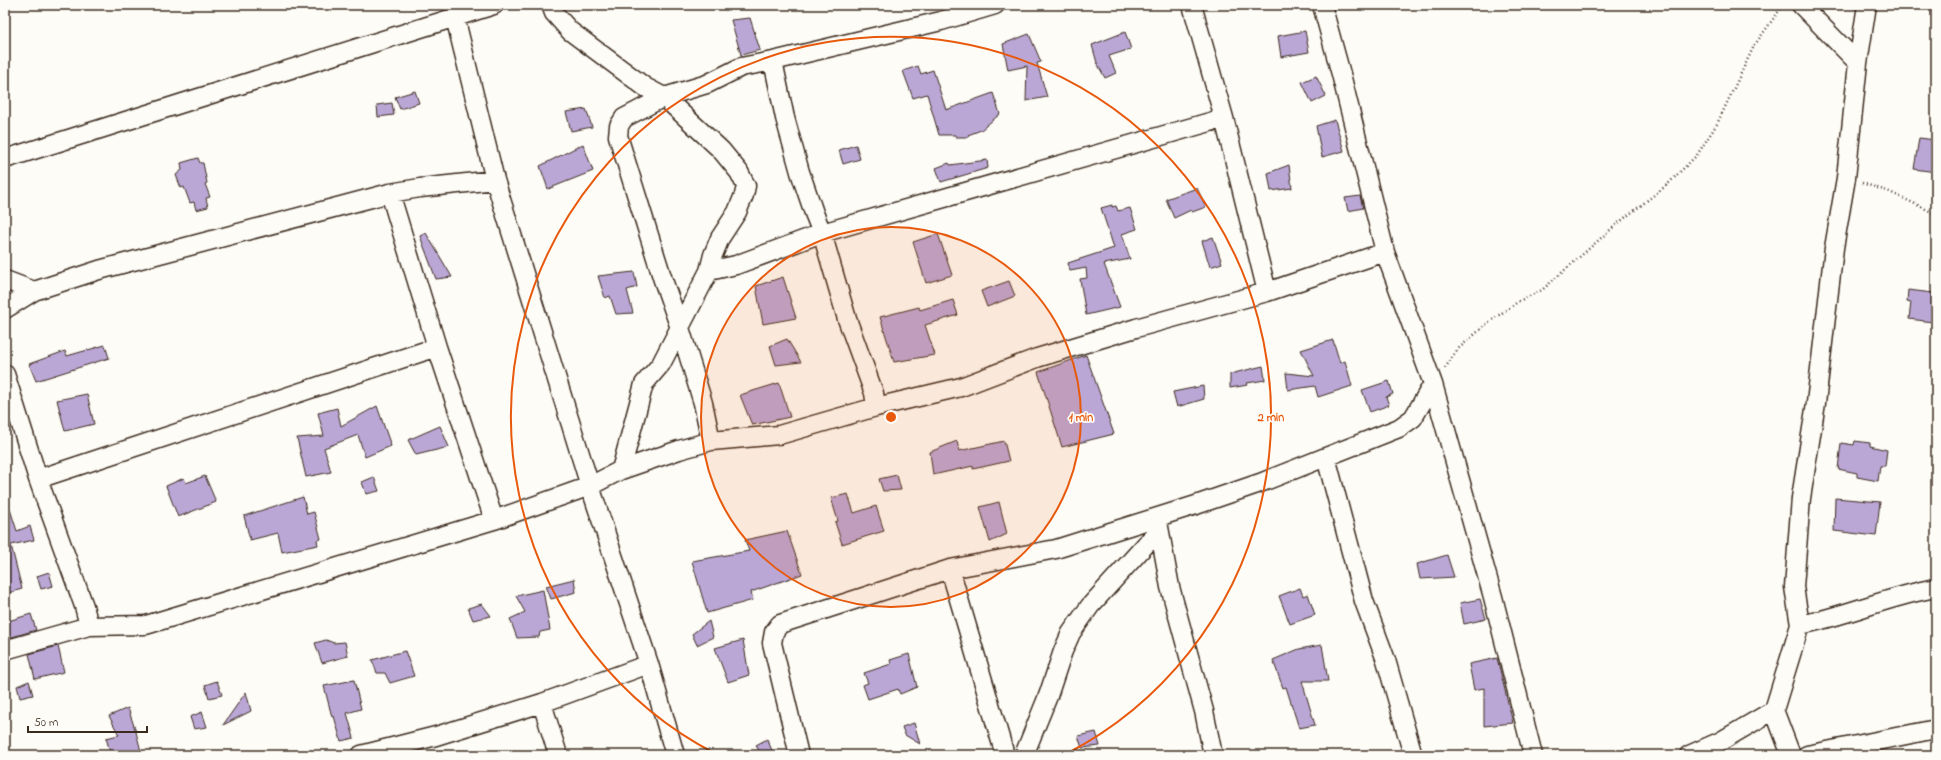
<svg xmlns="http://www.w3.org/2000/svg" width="1941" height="760" viewBox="0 0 1941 760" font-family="'Indie Flower',sans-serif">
<rect width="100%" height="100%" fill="#fdfcf7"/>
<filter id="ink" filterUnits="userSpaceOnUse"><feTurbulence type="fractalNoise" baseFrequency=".025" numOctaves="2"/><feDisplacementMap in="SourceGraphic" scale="8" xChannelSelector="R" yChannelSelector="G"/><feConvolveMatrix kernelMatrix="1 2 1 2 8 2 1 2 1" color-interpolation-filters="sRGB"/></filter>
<g filter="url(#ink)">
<path fill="#bba7d6" stroke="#3b2a1e" d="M750 18 760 50 741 55 731 20Z
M1305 31 1309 52 1281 57 1278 36Z
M1125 32 1131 49 1109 56 1116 73 1105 78 1097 63 1092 45Z
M1029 34 1041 62 1037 63 1047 97 1026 101 1027 66 1008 70 1003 44Z
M918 66 921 74 933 70 946 110 993 93 1000 114 981 130 968 135 969 137H956L955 135H939L927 94 913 98 903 71Z
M1316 76 1326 96 1312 103 1302 82Z
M415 91 419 103 400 109 395 97Z
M392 103 394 115 378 117 377 105Z
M586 109 592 127 571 131 566 112Z
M1335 120 1344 151 1322 157 1316 126Z
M1919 138 1936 140V172L1914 169Z
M583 144 593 171 548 189 540 166Z
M856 145 860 159 843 164 839 150Z
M198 158 200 163H203L207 183 205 184 210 197 206 198 208 207 196 210 194 202 190 203 184 187 181 188 176 175 182 170 181 163Z
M987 160 988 168 941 182 936 168 949 163 950 165Z
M1289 165 1292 188 1271 191 1268 173Z
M1197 188 1206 207 1192 212 1191 210 1174 218 1166 199Z
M1360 196 1363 208 1348 211 1345 198Z
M1112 205V207L1116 206 1118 211 1130 208 1137 229 1122 234 1130 259 1104 264 1120 307 1086 315 1080 279 1087 278 1086 268 1070 271 1068 263 1114 248 1101 208Z
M426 233 452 277 436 279 420 236Z
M938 234 952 275 926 283 913 242Z
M1213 237 1222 263 1210 267 1202 241Z
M634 272 637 287 627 290 633 313 616 314 610 296 605 298 598 276Z
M783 277 796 318 763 324 756 286Z
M1009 281 1015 296 987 307 981 291Z
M1908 290 1933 293 1932 306 1936 313 1933 322 1909 319 1911 302 1907 301Z
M953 300 958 315 925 325 935 355 894 362 880 317 919 307 920 310Z
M787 339 801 362 776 365 770 346Z
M1333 340 1340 363 1345 361 1352 386 1318 397 1315 386 1288 390 1286 373 1314 376 1301 350Z
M105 345 109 358 36 381 29 364 65 351 67 356Z
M1086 355 1114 434 1062 447 1038 372Z
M1263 366 1265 380 1247 383 1248 385 1230 388V374Z
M1389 381 1393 394 1386 397 1389 405 1370 412 1362 390Z
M779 383 790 417 752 425 740 395Z
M1203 386 1204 399 1177 407 1173 392Z
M87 394 94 424 65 431 57 400Z
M377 406 391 446 365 457 358 435 324 448 331 472 306 477 297 438 324 436 318 413 337 408 341 426Z
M440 426 449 447 416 455 408 440Z
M957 441 959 451 1004 441 1009 461 973 469V466L933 475 930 452Z
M1855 441 1870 443V446L1887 450 1885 466H1880L1878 481 1857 477V473L1838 469 1841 443 1854 445Z
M897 475 901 490 883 491 879 479Z
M205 476 216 502 178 517 166 486 184 478 186 483Z
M374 477 379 491 366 494 362 482Z
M848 494 854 513 876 506 884 531 842 544 835 522 838 521 831 498Z
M303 497 307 514 314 512 321 539 317 540 318 545 282 552 278 533 250 540 244 516Z
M1835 498 1880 502 1876 536 1834 531Z
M999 502 1007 534 990 542 980 507Z
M8 503 17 531 30 526 34 540 11 545 22 589 5 594V504Z
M787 531 802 574 751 592 753 600 707 613 692 561 749 551 745 540Z
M1447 555 1454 577 1420 579 1417 564Z
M49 572 53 586 41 589 37 576Z
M574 579 576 592 551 599 546 586Z
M1300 588 1303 596 1308 594 1315 615 1290 624 1279 596Z
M543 590 550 630 540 632 539 637 517 638 510 619 525 612 516 596Z
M1480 599 1486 619 1464 624 1460 603Z
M482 604 491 616 473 620 468 608Z
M31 614 36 630 5 639V622Z
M709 621 713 637 697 645 692 634Z
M326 640 334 643 345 642 348 656 322 663 315 643Z
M743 640 749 675 728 682 715 648Z
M1322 645 1328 681H1302L1315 725 1299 728 1286 687 1283 688 1273 660 1299 649Z
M58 646 64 672 35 679 29 654Z
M405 651 414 676 390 683 385 673H377L372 660Z
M909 654 917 687 900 694 898 689 868 699 863 685 868 683 864 673 891 664 890 660Z
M1497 658 1513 723 1484 726V688L1474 690 1469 664Z
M354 680 361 709 347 713 354 738 341 741 334 716 332 717 324 686Z
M29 681 33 695 20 698 17 686Z
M217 681 222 695 209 698 205 685Z
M246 692 251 711 223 725Z
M128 708 136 732 142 755H111L106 738 119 735 109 716Z
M202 712 207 727 194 729 190 717Z
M914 723 920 744 905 735 902 727Z
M1096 732 1100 746 1082 748 1078 736Z
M767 739 774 755H761L756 745Z"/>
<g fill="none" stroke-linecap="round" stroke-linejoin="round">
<defs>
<path id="minor" d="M551 5 554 13 570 31 645 87 664 97 721 150 739 172 746 186 744 195 737 212 720 238 713 255 709 271
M1192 5 1224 118
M1322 5 1341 74 1385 252 1433 384 1493 597 1533 755
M455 17 495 180 590 486 621 470 679 450 711 441 779 435 876 407
M773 61 785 118 800 172 814 213 822 233 847 319 874 393 876 407 961 387 1037 358 1136 328 1267 292 1385 252
M1858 63 1867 5
M5 159 494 5
M390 193 437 347
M5 280 34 291
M5 309 34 291 99 270 390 193 420 188 495 180
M5 374 38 479 84 606 89 626 146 625 494 520 590 486 649 664 675 755
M711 441 703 403 680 328 663 280 618 136 619 126 624 118 664 97 707 84 741 67 773 61 941 21 995 5
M1326 457 1364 601 1386 660 1413 755
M621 470 644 384 661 364 709 271 736 265 822 233 1224 118 1267 292
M38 479 437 347 494 520
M1158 522 1170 587 1204 711 1213 755
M950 569 1005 755
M1800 625C1846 616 1889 596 1936 588
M5 650 89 626
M542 703 558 755
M1774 710 1791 755
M361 755 436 736 542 703 649 664
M799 755 772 643 774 632 780 624 950 569 1056 549 1196 505 1260 483 1399 428 1413 418 1433 384
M1024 755 1048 696 1063 651 1071 633 1090 606 1159 530
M1689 755 1721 741 1774 710 1800 625 1794 587 1801 498 1816 403 1834 248 1846 178 1858 63 1801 5
M1807 755 1936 729"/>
</defs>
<use href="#minor" stroke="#3b2a1e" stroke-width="21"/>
<path stroke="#3b2a1e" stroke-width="2.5" stroke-dasharray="1 3" stroke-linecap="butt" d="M1862 183 1890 192 1936 214
M1445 368 1458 349 1489 322 1519 301 1542 290 1617 224 1667 185 1697 155 1717 124 1754 46 1783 5"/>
<use href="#minor" stroke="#fdfcf7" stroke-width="18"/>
</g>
</g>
<circle cx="891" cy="417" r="190" fill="#e8590c" fill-opacity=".12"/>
<g fill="none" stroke="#e8590c" stroke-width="2">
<circle cx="891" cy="417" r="190"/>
<path d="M716 754A380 380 0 1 1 1066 754"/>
</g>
<circle cx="891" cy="417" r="6" fill="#e8590c" stroke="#fdfcf7" stroke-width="2"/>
<g font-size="12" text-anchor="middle" font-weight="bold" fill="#e8590c" stroke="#fdfcf7" stroke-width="3.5" stroke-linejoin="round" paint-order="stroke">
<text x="1081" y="421">1 min</text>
<text x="1271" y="421">2 min</text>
</g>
<rect width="1941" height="760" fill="none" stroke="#fdfcf7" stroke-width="20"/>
<rect x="10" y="10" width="1921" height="740" fill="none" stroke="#3b2a1e" stroke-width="1.5" filter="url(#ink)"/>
<path d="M28 726v6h119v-6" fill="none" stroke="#3b2a1e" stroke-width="2"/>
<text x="34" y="726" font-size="12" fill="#3b2a1e" stroke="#fdfcf7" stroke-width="3" paint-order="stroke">50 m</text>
</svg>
